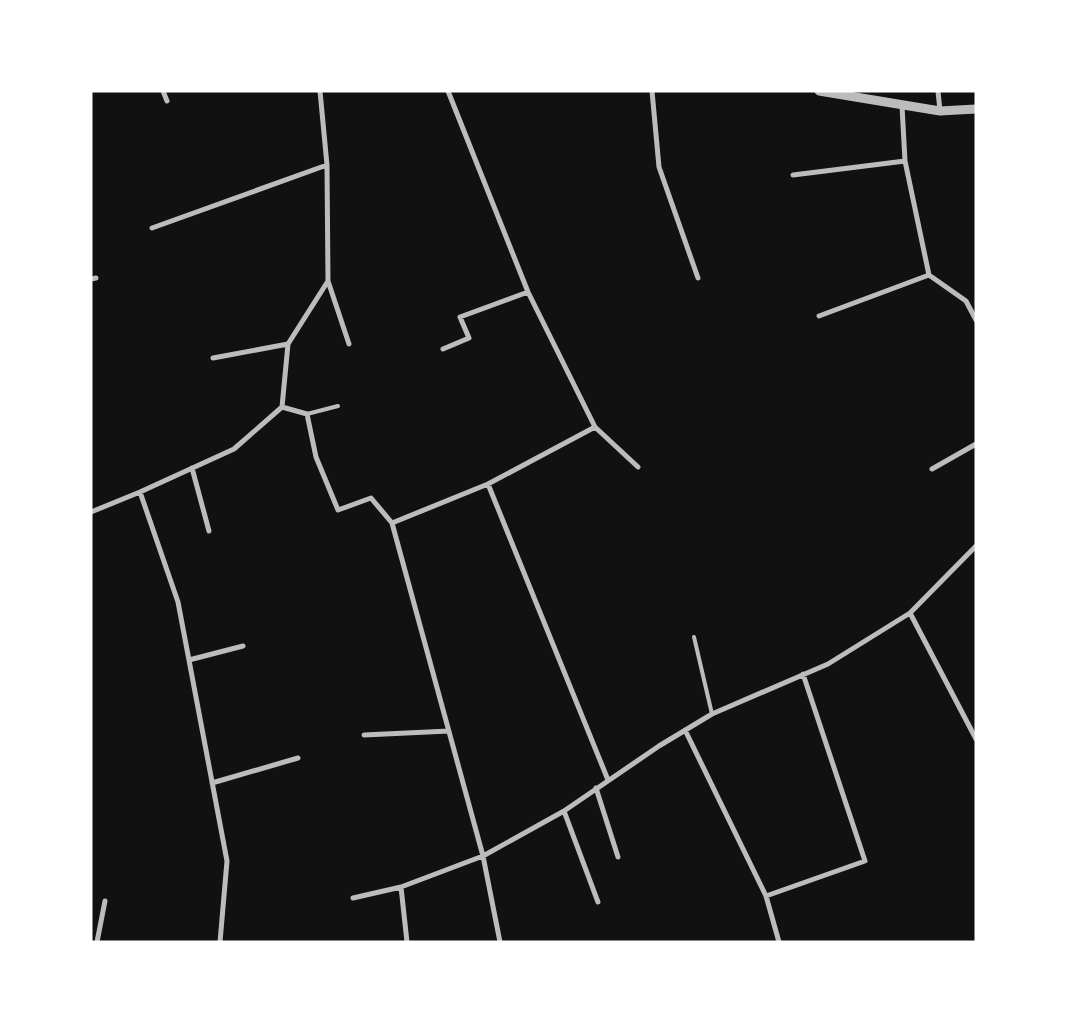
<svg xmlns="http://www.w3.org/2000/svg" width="1067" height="1033" viewBox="0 0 1067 1033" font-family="'PT Sans',sans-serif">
<rect width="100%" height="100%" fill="#111"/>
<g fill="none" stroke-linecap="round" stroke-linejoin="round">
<path stroke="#bcbcbc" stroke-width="4" d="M307 414 338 406
M694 637 712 714"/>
<path stroke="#bcbcbc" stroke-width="5" d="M163 91 167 101
M652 91 659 167 698 278
M938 91 940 111
M902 106 905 161 929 275 966 301 976 320
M793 175 905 161
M152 228 327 165
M91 279 96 278
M328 281 349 344
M819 316 929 275
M443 349 469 338 460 317 528 292
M213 358 288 344
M282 407 307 414 316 457 338 510 371 498 392 523 483 856 500 942
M595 427 638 467
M192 468 209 531
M932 469 976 444
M488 484 608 780
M140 492 178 602 227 861 220 942
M91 512 140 492 234 449 282 407 288 344 328 281 327 165 320 91
M392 523 488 484 595 427 528 292 448 91
M910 613 976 739
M189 660 243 646
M685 730 766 896 779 942
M364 735 449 731
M212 783 298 758
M596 788 618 857
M564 811 598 902
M401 887 407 942
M766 896 865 861 803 674
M353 898 401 887 483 856 564 811 659 746 712 714 828 664 910 613 976 546
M97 942 105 901"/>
<path stroke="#bcbcbc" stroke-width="9" d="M819 91 940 111 976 109"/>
</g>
<rect width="1067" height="1033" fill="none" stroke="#ffffff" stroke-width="185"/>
</svg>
